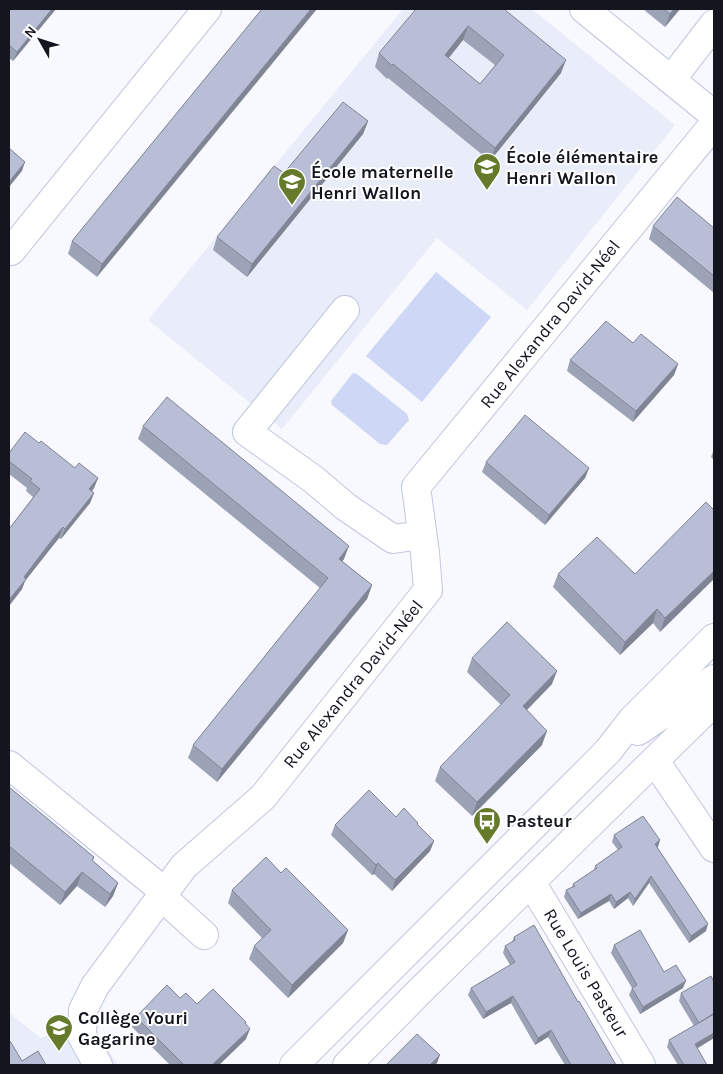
<svg xmlns="http://www.w3.org/2000/svg" width="723" height="1074" viewBox="0 0 723 1074" font-family="Karla,sans-serif">
<rect width="100%" height="100%" fill="#f8f9fe"/>
<path fill="#e9edf9" d="M403 9H532L675 125 527 310 437 238 282 429 148 320Z
M9 1013 41 1038 87 1019 118 1065H9Z"/>
<path fill="#ced7f6" d="M436 272 491 317 422 402 366 356Z
M353 373 357 374 407 414 409 420 387 445 380 444 332 405 331 401Z"/>
<g fill="none" stroke-linecap="round" stroke-linejoin="round">
<defs>
<path id="minor" d="M584 9 714 115
M671 80 714 24
M11 251 207 9
M345 310 247 432 313 479 346 507 393 539 422 535
M638 731 714 679
M655 761 714 848
M9 765 165 892
M531 882 641 1065
M161 896 204 935
M98 1065 82 1036 83 1010 95 986 184 866 263 797 428 590 425 553 416 487 714 124
M294 1065 608 751 632 720 714 638
M347 1065 419 992 714 702"/>
</defs>
<use href="#minor" stroke="#c0c7df" stroke-width="30"/>
<use href="#minor" stroke="#fff" stroke-width="28"/>
</g>
<path fill="#9da3b7" fill-rule="evenodd" d="M9 9H56L13 61 9 58Z
M262 9 97 277 68 254 72 241Z
M504 9 561 73 490 161 388 78 387 79 375 67 379 53ZM463 40 495 65 480 84 449 58Z
M643 9H680L665 27Z
M368 121 363 134 247 277 213 250 217 237 284 173Z
M653 226 714 228V293L649 239Z
M633 343 678 364 674 375 633 422 567 371 570 360Z
M143 426 344 559 342 561 372 585 367 599 217 782 188 758 193 745 320 588 138 439Z
M39 443 75 468 98 478 94 488 92 491 94 493 90 503 61 539 59 538 49 550 25 581 22 589 9 606V529L33 497 26 491 27 488 9 474V453Z
M714 449V460L711 457Z
M486 462 589 468 585 478 545 525 482 472Z
M714 510 660 632 653 623 620 655 553 587 558 574H635Z
M472 658 552 684 527 710 542 745 472 816 435 781 440 767 501 705 467 672Z
M9 787 94 857 93 861 118 883 113 896 105 907 77 886 60 905 9 863Z
M396 817 418 823V825L434 841 430 851 392 891 374 874 372 875 331 835 335 825Z
M614 835 660 840 657 847 706 931 689 943 649 883 633 906 628 898 614 909 609 901 578 919 564 897 566 890 572 887 573 884 594 870 595 866 618 850 612 842Z
M281 873 348 930 343 943 288 998 249 959 254 946 262 938 228 903 232 890Z
M514 937 578 1002 616 1065H565L548 1037 535 1045 511 1003 483 1019 468 995 471 988 510 965 503 953 505 946 512 942Z
M614 945 664 972 683 988 640 1014 629 995 632 988 611 953Z
M714 982V1038L697 1048 707 1065H678L667 1047 669 1040 694 1026 679 1001 681 993Z
M180 998 245 1024 246 1039 219 1065H170L132 1027 136 1017Z"/>
<path fill="#808595" d="M52 9H56L13 61 17 52Z
M311 9H317L97 277 102 264Z
M674 9H680L665 27 670 14Z
M468 26 463 40 440 68 445 55Z
M566 60 561 73 490 161 495 148Z
M368 121 363 134 247 277 252 264Z
M25 162 22 171 9 187V182Z
M678 364 674 375 633 422 636 411Z
M589 468 585 478 545 525 549 515Z
M98 478 94 488 85 499 89 489Z
M94 493 90 503 61 539 65 529Z
M63 527 59 538 25 581 22 589 9 606V600L24 577Z
M349 546 344 559 335 572 339 559Z
M714 571V579L660 632 665 618Z
M372 585 367 599 217 782 222 769Z
M657 609 653 623 620 655 625 642Z
M557 671 552 684 518 719 523 706Z
M547 731 542 745 472 816 477 802Z
M660 840 658 847 652 851 655 844Z
M434 841 430 851 392 891 395 880Z
M378 863 374 874 372 875 376 865Z
M82 872 77 886 60 905 65 892Z
M651 876 649 883 633 906 635 899Z
M118 883 113 896 105 907 110 894Z
M630 892 628 898 614 909 616 902Z
M611 894 609 901 578 919 581 913Z
M708 924 706 931 689 943 691 936Z
M348 930 343 943 288 998 292 985Z
M686 981 683 988 640 1014 643 1007Z
M513 996 511 1003 483 1019 486 1012Z
M250 1029 246 1039 219 1065H212Z
M551 1030 548 1037 535 1045 538 1038Z
M714 1033V1038L693 1051 695 1044Z
M440 1055 437 1063 435 1065H430Z"/>
<path fill="#b7bed5" stroke="#808595" fill-rule="evenodd" d="M9 9H52L17 52 9 45Z
M262 9H311L102 264 72 241Z
M416 9H504L566 60 495 148 393 64 392 66 379 53ZM468 26 504 55 480 84 445 55Z
M664 9H674L670 14Z
M343 102 368 121 252 264 217 237 274 166 284 173Z
M9 148 25 162 9 182Z
M677 197 714 228V276L653 226Z
M606 321 633 343 641 334 678 364 636 411 570 360Z
M167 397 349 546 339 559 372 585 222 769 193 745 328 578 143 426Z
M525 415 589 468 549 515 486 462Z
M25 432 39 443 41 441 75 468 79 463 98 478 89 489 94 493 65 529 63 527 52 540 24 577 26 579 9 600V529L40 489 30 481 32 479 9 461V453Z
M706 502 714 510V571L665 618 657 609 625 642 558 574 597 537 635 574Z
M507 622 557 671 523 706 547 731 477 802 440 767 510 695 472 658Z
M9 787 94 857 92 860 118 883 110 894 82 872 65 892 9 846Z
M369 790 396 817 404 808 418 823 417 824 434 841 395 880 378 863 376 865 335 825Z
M643 816 660 840 655 844 708 924 691 936 651 876 635 899 630 892 616 902 611 894 581 913 566 890 575 886 573 884 597 868 595 866 622 847 614 835Z
M266 857 281 873 286 868 348 930 292 985 254 946 271 930 232 890Z
M534 925 578 1002 579 1001 616 1065H571L551 1030 538 1038 513 996 486 1012 471 988 515 962 505 946 515 940 514 937Z
M640 930 664 972 676 965 686 981 643 1007 632 988 637 985 614 945Z
M711 976 714 982V1013L699 1023 681 993Z
M167 985 180 998 186 993 197 1004 213 989 246 1022 245 1023 250 1029 212 1065H184L136 1017Z
M714 1014V1033L695 1044 707 1065H684L669 1040Z
M417 1034 440 1055 430 1065H386Z
M10 1041 22 1061 38 1051 46 1065H9V1042Z"/>
<defs>
<symbol id="school-pin" viewBox="-11 -11 22 30"><path d="M0 17L-7.5 6A9.5 9.5 0 1 1 7.5 6Z" fill="#657a2b" stroke="#fff"/><path d="M0-5L7-2L0 1L-7-2ZM-4 1L0 2.5L4 1V4Q0 6-4 4Z" fill="#fff"/></symbol>
<symbol id="bus-pin" viewBox="-11 -11 22 30"><path d="M0 17L-7.5 6A9.5 9.5 0 1 1 7.5 6Z" fill="#657a2b" stroke="#fff"/><path d="M-5-6H5V4H4V6H2V4H-2V6H-4V4H-5ZM-3.5-4V0h7V-4ZM-3.5 1.2v1.5H-2V1.2ZM2 1.2v1.5H3.5V1.2Z" fill="#fff"/></symbol>
</defs>
<g fill-rule="evenodd">
<use href="#school-pin" x="471" y="151" width="32" height="43"/>
<use href="#school-pin" x="276" y="166" width="32" height="43"/>
<use href="#bus-pin" x="471" y="805" width="32" height="43"/>
<use href="#school-pin" x="43" y="1012" width="32" height="43"/>
</g>
<g text-anchor="middle" stroke-width="4" stroke-linejoin="round" paint-order="stroke">
<g font-size="18" font-weight="bold" fill="#13161e" stroke="#fff" text-anchor="start">
<text x="506" y="163">École élémentaire<tspan x="506" dy="21">Henri Wallon</tspan></text>
<text x="311" y="178">École maternelle<tspan x="311" dy="21">Henri Wallon</tspan></text>
<text x="506" y="827">Pasteur</text>
<text x="78" y="1024">Collège Youri<tspan x="78" dy="21">Gagarine</tspan></text>
</g>
<g font-size="18" fill="#13161e" stroke="#fff">
<text transform="translate(550 324) rotate(-51)" y="6">Rue Alexandra David-Néel</text>
<text transform="translate(353 684) rotate(-51)" y="6">Rue Alexandra David-Néel</text>
<text transform="translate(586 973) rotate(59)" y="6">Rue Louis Pasteur</text>
</g>
</g>
<rect width="723" height="1074" fill="none" stroke="#13161e" stroke-width="20"/>
<g transform="translate(40 40) rotate(309)" stroke="#ffffff" stroke-width="4" paint-order="stroke">
<path d="M0-4L9 19L0 12L-9 19Z" fill="#13161e"/>
<text y="-8" font-size="14" font-weight="bold" text-anchor="middle" fill="#13161e">N</text>
</g>
</svg>
